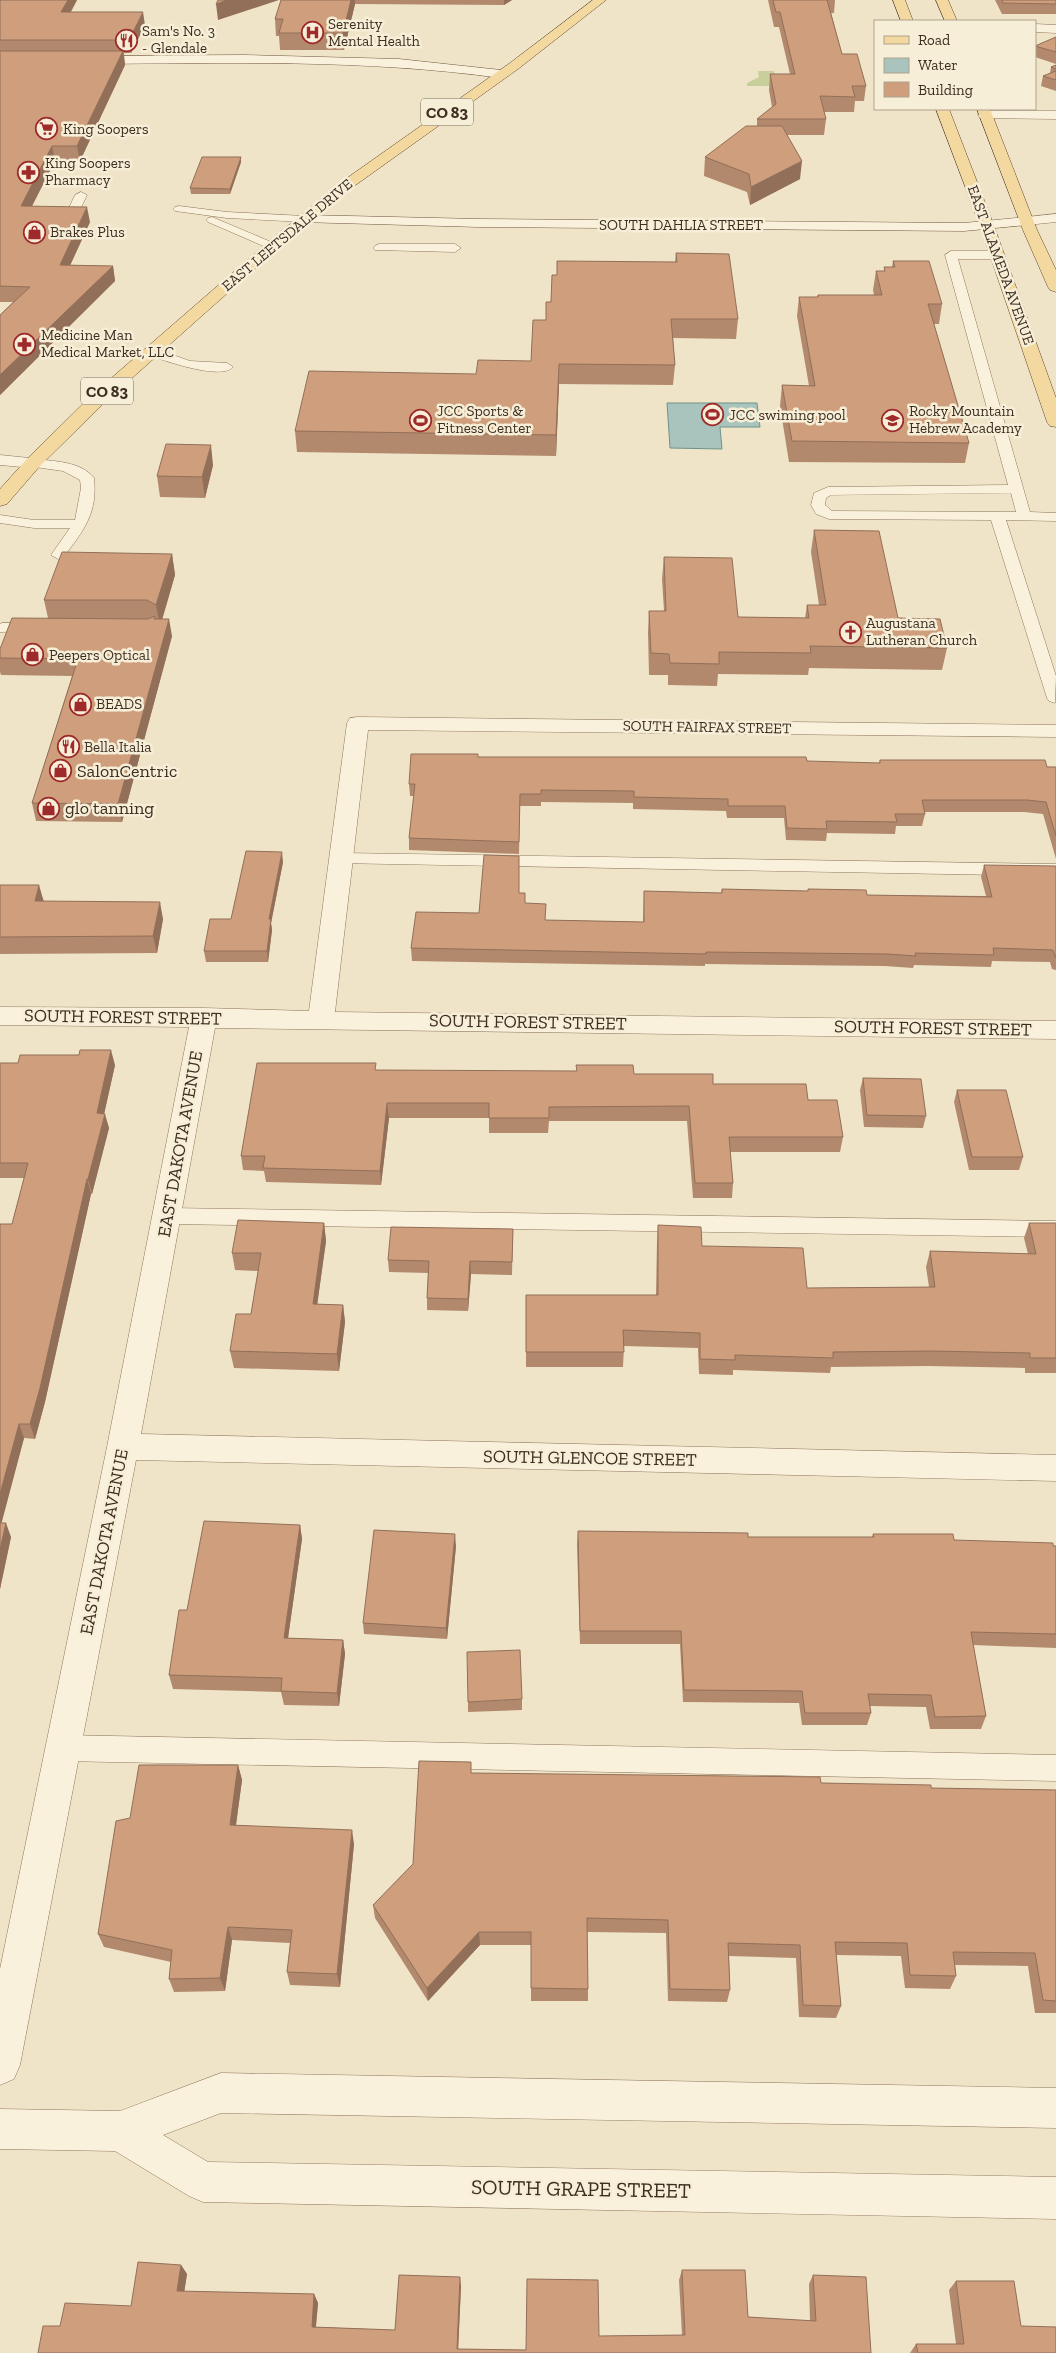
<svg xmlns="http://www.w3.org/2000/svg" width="1056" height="2353" viewBox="0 0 1056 2353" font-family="'Zilla Slab',serif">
<rect width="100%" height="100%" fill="#f0e4c8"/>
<path fill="#c9cf9b" d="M758 71H774L778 86H747V83L759 77Z"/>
<path fill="#a9c4bc" stroke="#6f938a" d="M667 403H757L760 427H720L722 449 670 448Z"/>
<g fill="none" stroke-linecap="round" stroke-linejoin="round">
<defs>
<path id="lane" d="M81 192 87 195 78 214 72 217 68 216 66 214 75 195Z
M179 206 227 212 305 216 311 219 305 222 227 218 175 211 173 209 175 207Z
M212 217 276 244 278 246 272 250 268 248 208 222 206 220 208 218Z
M379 244H455L461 248 455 252 375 250 373 248 375 246Z
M951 251H997L1003 255 997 259H958L1030 512 1056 513V521L1006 520 1056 676 1055 703 1049 701 1047 698 991 520 829 519 816 514 811 505 814 493 828 487 1008 485 945 255ZM1011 493 1016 512 832 511 825 505 826 498 831 495Z
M151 347 190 361 227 363 233 367C221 381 162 360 146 354L145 351Z
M33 459C52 461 81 461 94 478 98 514 83 531 63 558L58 559 51 555 70 528H34L0 523V515L34 520H75L81 488 80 480 63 471 28 466 26 463Z
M36 623 42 625 44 628 42 631 0 632V624L2 623Z
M341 853 1056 864V876L335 863 332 859 335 855Z
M167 1208 1056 1221V1237L167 1224 159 1222 156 1216 159 1210Z
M62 1735 1056 1755V1781L62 1761 52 1757 48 1748 52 1739Z"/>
<path id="street" d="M1035 24 1056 25V33L1035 32Z
M985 111H1056V119L980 118 978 115Z
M1056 214V222L1027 225 1020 221 1027 217Z
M0 455 39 459 42 463 39 467 33 468 0 465Z
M358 717 1056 725V737L368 730 335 1012 1056 1021V1039L215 1028 141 1434 1056 1455V1481L136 1460 20 2065 14 2079 0 2085V1969L107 1447 189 1027 0 1025V1007L204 1008 309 1011 347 723 350 718Z
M221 2073 1056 2088V2128L221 2113 163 2135 208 2162 1056 2177V2219L203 2202 189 2196 115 2151 0 2149V2109L120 2111Z"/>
<path id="secondary" d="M244 55 399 59 501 70 507 74 501 78C364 59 227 63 89 64L83 60 89 56Z
M305 215 479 219 964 223 1027 217 1034 221 1027 225 964 231 479 227 300 222 298 219 300 216Z"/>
<path id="primary" d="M593 0H606L518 69 350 189 277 249 105 402 39 467 7 504 0 506V489L27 459 93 394 267 243 340 183 510 63Z
M893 0H905L913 21H901Z
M936 0H948L957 21H945Z
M936 109H949L994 226 1056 398V427L1050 426 1047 422 980 226Z
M977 109H990L1037 230 1056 270V292L1050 290 1048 287 1023 230Z"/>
</defs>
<use href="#lane" stroke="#8d765c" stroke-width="1"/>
<use href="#street" stroke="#8d765c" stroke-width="1"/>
<use href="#secondary" stroke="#6f573f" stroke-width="1"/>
<use href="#primary" stroke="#5b4430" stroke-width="1"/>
<use href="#lane" fill="#faf1dc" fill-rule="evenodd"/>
<use href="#street" fill="#faf1dc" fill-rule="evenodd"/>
<use href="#secondary" fill="#faf1dc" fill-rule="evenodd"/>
<use href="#primary" fill="#f3d9a0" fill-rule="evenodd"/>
</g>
<path fill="#b2896c" d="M0 0H77L71 12 145 25 131 53H124L125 65 80 161H55L31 206 90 222 70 265 113 266 115 281 0 395V315L13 302H0Z
M281 0H512L504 5 355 4 344 50H280L279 36H276L275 19Z
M768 0H835L834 13H831L842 54 866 86 864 101H855L854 112H824L826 119 824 135H787L800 179 750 205 747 192 704 176 705 157 757 126V119L772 107 769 90 770 74H790L779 27H774Z
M995 0H1056V14H1002Z
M1056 37V64L1035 57V46Z
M1056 65V91L1041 86 1043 76 1050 73 1051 67Z
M241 162 230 194H191L190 188Z
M676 253 738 319 736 339 673 338 675 365 673 385 559 384 556 456 297 452 295 431 476 374 531 361 546 320 557 275 675 262Z
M893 261 942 304 939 324H934L969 443 965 463 789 462 780 406 782 385 809 386 797 316 799 297H817L818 295H874L873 290 876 271H884V267H892Z
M213 465 205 498 160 497 157 476Z
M814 530 898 618 947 648 942 670 809 668 808 675 718 674 717 686 668 685V675H649L648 632 649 611H664L662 579 664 557 738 617 805 618 807 605H819L811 552Z
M172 554 175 575 162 619 172 636 122 822 36 821 32 803 72 676 1 675 0 672V649L48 618 44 600Z
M478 757 879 763 880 760 1056 767V859L1043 814 1024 812H924L925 814 922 826H896L895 834 827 833 826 841 786 840 784 818H727L726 811 633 809V803L541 802V806H520L519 854 409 850V838L414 796H410L409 784Z
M283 862 271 923 272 930 268 962H206L204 951 231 919Z
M984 865 1056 866V970L1052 969 1050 962 992 961 991 967 914 965 913 968 885 966 705 964V966L412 961 411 948 519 893 525 903 545 920 643 922 644 891 721 893 722 889 808 891V889L867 895 986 896 981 877Z
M0 885 43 901 163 919 157 953 0 954Z
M0 1063 115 1065 104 1114 109 1128 92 1194H91L45 1402 35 1439 24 1438 1 1523 11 1537 0 1589V1224H12L24 1178H0Z
M376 1070 634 1074 713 1084 808 1100 843 1137 840 1152H730L733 1183 732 1198H693L687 1121H549L548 1133H489V1118H389L381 1185 266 1182 264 1171 243 1170 241 1156Z
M863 1078 926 1116 923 1128 864 1127 860 1090Z
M957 1090 1023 1157 1019 1170H969L954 1102Z
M324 1223 326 1241 317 1304 343 1305 345 1322 339 1371 234 1368 230 1351 251 1314 258 1271 235 1270 232 1253Z
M1029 1223H1056V1373H1025V1368L928 1366 831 1367 830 1373 733 1370V1375L699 1374 698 1348 624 1346 623 1367H526V1295H656L657 1241 658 1225 702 1246 807 1288 929 1287 926 1267 930 1251 1028 1254 1024 1238Z
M513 1229 512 1275 471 1274 468 1311 427 1310V1298L428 1273 389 1272 388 1260Z
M300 1525 302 1539 288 1638 343 1640 345 1654 339 1706 284 1705 281 1692 173 1689 169 1675 187 1610Z
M578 1531 748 1537H872L873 1534 954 1540 1056 1546V1648L973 1645 986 1716 981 1729H930L926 1707 870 1706 871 1713 867 1725H802L799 1703 683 1702 680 1644H580L577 1545Z
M456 1546 447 1639 364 1634 363 1623Z
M522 1699V1710L468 1712V1702Z
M238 1765 242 1780 236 1825 354 1844 340 1987 290 1985 287 1972 290 1943 232 1940 225 1991 174 1992 169 1979 171 1962 104 1947 98 1934 130 1818Z
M472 1773 821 1783 931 1788 1056 1790V2013H1035L1028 1966 955 1965 956 1976 950 1989 905 1988 901 1956 836 1955 841 2006 836 2018 799 2017 796 1958 729 1956 730 1990 727 2002 668 2001 666 1933 587 1932 588 1989V2001H531V1945H480L428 2001 375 1918 373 1905 413 1864Z
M181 2265 187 2274 184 2292 314 2294 318 2303 316 2327 395 2330 461 2286 458 2349 526 2350 599 2336 682 2335 679 2280 682 2270 748 2317 810 2321 809 2284 813 2275 871 2353H38L60 2326 131 2306Z
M956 2281 1021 2326 1056 2353H910L916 2344H956L949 2290Z"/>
<path fill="#916f58" d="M68 0H77L63 25 61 12Z
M227 0H279L218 20 216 4Z
M351 0H355V4L344 50 343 33Z
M504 0H512L504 5Z
M143 12 145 25 131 53 129 40Z
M123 51 125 65 80 161 77 146Z
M52 146 55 161 24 222 21 206Z
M241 157V162L230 194V189Z
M802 161 800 179 750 205 751 187Z
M87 207 90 222 63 281 60 265Z
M113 266 115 281 0 395V375Z
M559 364V384L556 456V435Z
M211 445 213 465 205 498 202 477Z
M172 554 175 575 160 627 156 605Z
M169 619 172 636 122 822 118 804Z
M282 852 283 862 271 923 272 930 268 962 267 951 269 919Z
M39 885 44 902 35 901Z
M160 902 163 919 157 953 153 936Z
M111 1050 115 1065 101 1128 97 1113Z
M387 1103 389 1118 381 1185 380 1171Z
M105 1114 109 1128 92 1194 88 1179Z
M87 1179 91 1194 45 1402 35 1439 30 1424Z
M324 1223 326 1241 315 1321 313 1304Z
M470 1261 471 1274 468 1311V1299Z
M343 1305 345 1322 339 1371 337 1354Z
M19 1424 24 1438 0 1529V1494Z
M6 1523 11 1537 0 1589V1550Z
M300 1525 302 1539 286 1652 284 1638Z
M455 1534 456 1546 447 1639 446 1628Z
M343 1640 345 1654 339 1706 337 1693Z
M238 1765 242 1780 234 1839 230 1825Z
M352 1830 354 1844 340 1987 337 1974Z
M228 1927 232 1940 225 1991 220 1978Z
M479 1932 480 1945 428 2001 427 1988Z
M181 2265 187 2274 183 2300 177 2291Z
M460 2277 461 2286 458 2353 457 2349Z
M314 2294 318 2303 315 2335 312 2327Z"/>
<path fill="#cf9f7d" stroke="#916f58" d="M0 0H68L61 12H143L129 40H0Z
M218 0H227L216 4Z
M281 0H351L343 33H279L283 19H275Z
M773 0H827L842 54H857L866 86H852L855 97 820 96 826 119H757L776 104 770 74H795L780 12H776Z
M1002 0H1056V4L1003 3Z
M1056 37V52L1035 46Z
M0 51H123L77 146H52L21 206 87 207 60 265 113 266 0 375V315L30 287 0 286Z
M1056 65V69L1051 67Z
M1056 71V80L1043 76Z
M746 126H782L802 161 751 187 749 174 705 157Z
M202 157H241L230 189 190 188Z
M676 253 729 254 738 319H671L675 365 559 364 556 435 295 431 309 371 476 374 478 360 531 361 533 320H546V302H551L552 275H557V261L677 262Z
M893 261H929L942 304H928L969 443 792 441 782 385 815 386 799 297H818V295H882L876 271H885L884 267H895Z
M166 444 211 445 202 477 157 476Z
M814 530 879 531 898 618 940 619 947 648 810 646 811 653 719 652V664L670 663 669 654 651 653 649 611H666L664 557 732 558 738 617 809 618 807 605H826Z
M62 552 172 554 156 605 147 600H44Z
M155 616 154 619H169L118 804 32 803 78 659 0 658V649L12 618 148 619Z
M411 754H478V757H806L807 761 880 763V760H1045L1047 767H1056V836L1046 802 1027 800H922L925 814H895L897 822 826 821 827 829 787 828 785 806H728V799L634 797V791L541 790V794H520L519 842 409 838 415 784H409Z
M246 851 282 852 269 919H271L267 951H204L210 919H231Z
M484 855 519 856V893H525V903L546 904 545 920 644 922V891L722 893V889L808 891V889L866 890 867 895 992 897 984 865 1056 866V957H1055L1053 950 993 948 994 955 915 953 916 956 887 954 706 952V954L411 948 416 912 479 913Z
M0 885H39L35 901 160 902 153 936 0 937Z
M80 1050H111L97 1113 105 1114 88 1179H87L40 1388 30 1424H19L0 1494V1224H12L28 1163H0V1063H18L20 1055H79Z
M257 1063H376L375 1070 577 1071 576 1065H633L634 1074H713V1084H806L808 1100H837L843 1137H729L733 1183H695L689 1106 549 1107V1118H489V1103H387L380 1171 263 1168 265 1156H241Z
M863 1078 921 1079 926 1116 867 1115Z
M957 1090H1006L1023 1157H972Z
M238 1220 324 1223 313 1304 343 1305 337 1354 230 1351 236 1314H251L261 1253H232Z
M1029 1223H1056V1358H1030V1353L932 1351 833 1352V1358L735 1355V1360L700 1359V1333L623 1330 624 1352H526V1295H658V1225L701 1227 702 1246 803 1248 807 1288 935 1287 930 1251 1036 1254Z
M391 1227 513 1229 512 1262 470 1261 468 1299 427 1298 429 1261 388 1260Z
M204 1521 300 1525 284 1638 343 1640 337 1693 281 1691 282 1678 169 1675 179 1610H187Z
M0 1523H6L0 1550Z
M374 1530 455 1534 446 1628 363 1623Z
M578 1531 748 1533V1537H874L873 1534H953L954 1540 1053 1543V1546H1056V1634L971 1632 986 1716 935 1717 931 1695 868 1694 871 1713H805L802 1691 684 1690 681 1631H580Z
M520 1650 522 1699 468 1702 467 1652Z
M419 1761 471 1762V1773L820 1777 821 1783 931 1785V1788L1056 1790V2001L1043 2000 1035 1953 953 1952 956 1976 910 1975 907 1943 835 1942 841 2006 803 2005 800 1945 728 1943 730 1990 670 1989 668 1920 587 1918 588 1989 531 1988V1932H479L427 1988 373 1905 413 1864Z
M139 1765H238L230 1825 352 1830 337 1974 287 1972 292 1930 228 1927 220 1978 169 1979 172 1950 98 1934 116 1821 130 1818Z
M138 2262 181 2265 177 2291 314 2294 312 2327 395 2330 399 2275 460 2277 457 2349 526 2350 527 2279 598 2280 599 2336 685 2335 682 2270H745L748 2317 816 2321 813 2275 866 2277 871 2353H38L43 2326H60L65 2303 131 2306Z
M956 2281H1014L1021 2326 1056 2327V2353H918L916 2344H964Z"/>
<defs>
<symbol id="hospital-ring" viewBox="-11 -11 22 22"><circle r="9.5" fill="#f7eed8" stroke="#9e2a2b" stroke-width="1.5"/><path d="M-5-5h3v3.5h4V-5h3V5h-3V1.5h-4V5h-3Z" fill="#9e2a2b"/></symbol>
<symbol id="restaurant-ring" viewBox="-11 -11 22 22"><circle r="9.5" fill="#f7eed8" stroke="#9e2a2b" stroke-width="1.5"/><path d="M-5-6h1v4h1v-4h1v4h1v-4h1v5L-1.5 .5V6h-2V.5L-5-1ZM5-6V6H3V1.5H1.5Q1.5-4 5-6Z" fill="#9e2a2b"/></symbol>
<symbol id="supermarket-ring" viewBox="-11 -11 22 22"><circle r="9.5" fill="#f7eed8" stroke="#9e2a2b" stroke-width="1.5"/><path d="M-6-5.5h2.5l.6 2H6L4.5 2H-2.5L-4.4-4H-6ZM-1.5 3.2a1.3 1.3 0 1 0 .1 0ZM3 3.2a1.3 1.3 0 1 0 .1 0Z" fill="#9e2a2b"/></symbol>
<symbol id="pharmacy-ring" viewBox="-11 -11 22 22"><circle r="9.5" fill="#f7eed8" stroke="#9e2a2b" stroke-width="1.5"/><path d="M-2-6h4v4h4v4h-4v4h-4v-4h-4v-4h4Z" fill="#9e2a2b"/></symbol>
<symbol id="shop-ring" viewBox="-11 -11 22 22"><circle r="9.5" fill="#f7eed8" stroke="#9e2a2b" stroke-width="1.5"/><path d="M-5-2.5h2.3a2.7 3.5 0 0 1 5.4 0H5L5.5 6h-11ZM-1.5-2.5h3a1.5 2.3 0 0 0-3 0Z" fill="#9e2a2b"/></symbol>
<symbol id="stadium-ring" viewBox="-11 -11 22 22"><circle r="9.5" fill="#f7eed8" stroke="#9e2a2b" stroke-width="1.5"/><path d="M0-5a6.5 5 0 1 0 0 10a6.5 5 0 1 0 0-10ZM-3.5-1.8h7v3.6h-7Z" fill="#9e2a2b"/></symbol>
<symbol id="school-ring" viewBox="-11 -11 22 22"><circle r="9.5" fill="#f7eed8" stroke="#9e2a2b" stroke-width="1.5"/><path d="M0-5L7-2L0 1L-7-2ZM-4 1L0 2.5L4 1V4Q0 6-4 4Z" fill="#9e2a2b"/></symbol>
<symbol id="church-ring" viewBox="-11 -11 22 22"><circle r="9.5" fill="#f7eed8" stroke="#9e2a2b" stroke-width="1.5"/><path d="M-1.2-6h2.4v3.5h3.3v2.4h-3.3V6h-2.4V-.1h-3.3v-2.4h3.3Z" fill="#9e2a2b"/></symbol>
</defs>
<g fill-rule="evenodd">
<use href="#hospital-ring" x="300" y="20" width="25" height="25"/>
<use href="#restaurant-ring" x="114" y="28" width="25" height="25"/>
<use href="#supermarket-ring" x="34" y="116" width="25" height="25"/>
<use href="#pharmacy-ring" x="16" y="160" width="25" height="25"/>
<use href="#shop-ring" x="22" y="220" width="25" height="25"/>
<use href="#pharmacy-ring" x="12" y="332" width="25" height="25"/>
<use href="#stadium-ring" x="700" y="402" width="25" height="25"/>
<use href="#stadium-ring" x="408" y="408" width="25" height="25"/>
<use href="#school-ring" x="880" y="408" width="25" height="25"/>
<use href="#church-ring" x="838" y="620" width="25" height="25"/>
<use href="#shop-ring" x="20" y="642" width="25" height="25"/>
<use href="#shop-ring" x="68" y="692" width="25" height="25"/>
<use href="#restaurant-ring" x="56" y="734" width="25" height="25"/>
<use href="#shop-ring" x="48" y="758" width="25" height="25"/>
<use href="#shop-ring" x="36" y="796" width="25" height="25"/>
</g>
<g text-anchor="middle" stroke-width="5" stroke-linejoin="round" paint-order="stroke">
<g font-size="15" fill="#3d2e20" stroke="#f7eed8" text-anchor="start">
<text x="328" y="29">Serenity<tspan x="328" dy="17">Mental Health</tspan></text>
<text x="142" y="36">Sam's No. 3<tspan x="142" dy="17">- Glendale</tspan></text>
<text x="63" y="134">King Soopers</text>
<text x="45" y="168">King Soopers<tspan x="45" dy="17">Pharmacy</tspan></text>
<text x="50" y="237">Brakes Plus</text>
<text x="41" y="340">Medicine Man<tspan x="41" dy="17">Medical Market, LLC</tspan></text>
<text x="437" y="416">JCC Sports &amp;<tspan x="437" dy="17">Fitness Center</tspan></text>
<text x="909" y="416">Rocky Mountain<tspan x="909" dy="17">Hebrew Academy</tspan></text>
<text x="729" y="420">JCC swiming pool</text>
<text x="866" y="628">Augustana<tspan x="866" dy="17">Lutheran Church</tspan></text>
<text x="49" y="660">Peepers Optical</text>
<text x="96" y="709">BEADS</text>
<text x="84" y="752">Bella Italia</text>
</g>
<g font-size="15" fill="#3d2e20" stroke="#f7eed8">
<text x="681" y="230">SOUTH DAHLIA STREET</text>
<text transform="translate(287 235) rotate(-40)" y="5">EAST LEETSDALE DRIVE</text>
<text transform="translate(1001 265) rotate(70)" y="5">EAST ALAMEDA AVENUE</text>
<text transform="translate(707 727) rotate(1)" y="5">SOUTH FAIRFAX STREET</text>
</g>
<g fill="#f7eed8" stroke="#756857" stroke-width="1">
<rect x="421" y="98.5" width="52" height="27" rx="4"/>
<rect x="81" y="377.5" width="52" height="27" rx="4"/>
</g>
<g font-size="16" font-weight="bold" fill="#3d2e20">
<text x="447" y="118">CO 83</text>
<text x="107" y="397">CO 83</text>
</g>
<g font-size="18" fill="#3d2e20" stroke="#f7eed8" text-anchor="start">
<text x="77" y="777">SalonCentric</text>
<text x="65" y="814">glo tanning</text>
</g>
<g font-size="18" fill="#3d2e20" stroke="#f7eed8">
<text transform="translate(123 1017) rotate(1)" y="6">SOUTH FOREST STREET</text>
<text transform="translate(528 1022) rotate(1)" y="6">SOUTH FOREST STREET</text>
<text transform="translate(933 1028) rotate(1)" y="6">SOUTH FOREST STREET</text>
<text transform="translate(180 1144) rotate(-80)" y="6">EAST DAKOTA AVENUE</text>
<text transform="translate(590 1458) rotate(1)" y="6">SOUTH GLENCOE STREET</text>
<text transform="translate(104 1542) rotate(-79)" y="6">EAST DAKOTA AVENUE</text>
</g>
<g font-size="21" fill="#3d2e20" stroke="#f7eed8">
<text transform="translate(581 2189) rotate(1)" y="7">SOUTH GRAPE STREET</text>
</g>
</g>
<rect x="874" y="20" width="162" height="90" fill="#f7eed8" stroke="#ada18e"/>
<rect x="884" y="36" width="25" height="8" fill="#f3d9a0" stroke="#ada18e"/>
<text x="918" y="45" font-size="15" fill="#3d2e20">Road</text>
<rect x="884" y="58" width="25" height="15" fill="#a9c4bc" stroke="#ada18e"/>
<text x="918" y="70" font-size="15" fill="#3d2e20">Water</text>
<rect x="884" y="82" width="25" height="15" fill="#cf9f7d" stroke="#ada18e"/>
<text x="918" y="95" font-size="15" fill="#3d2e20">Building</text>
</svg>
